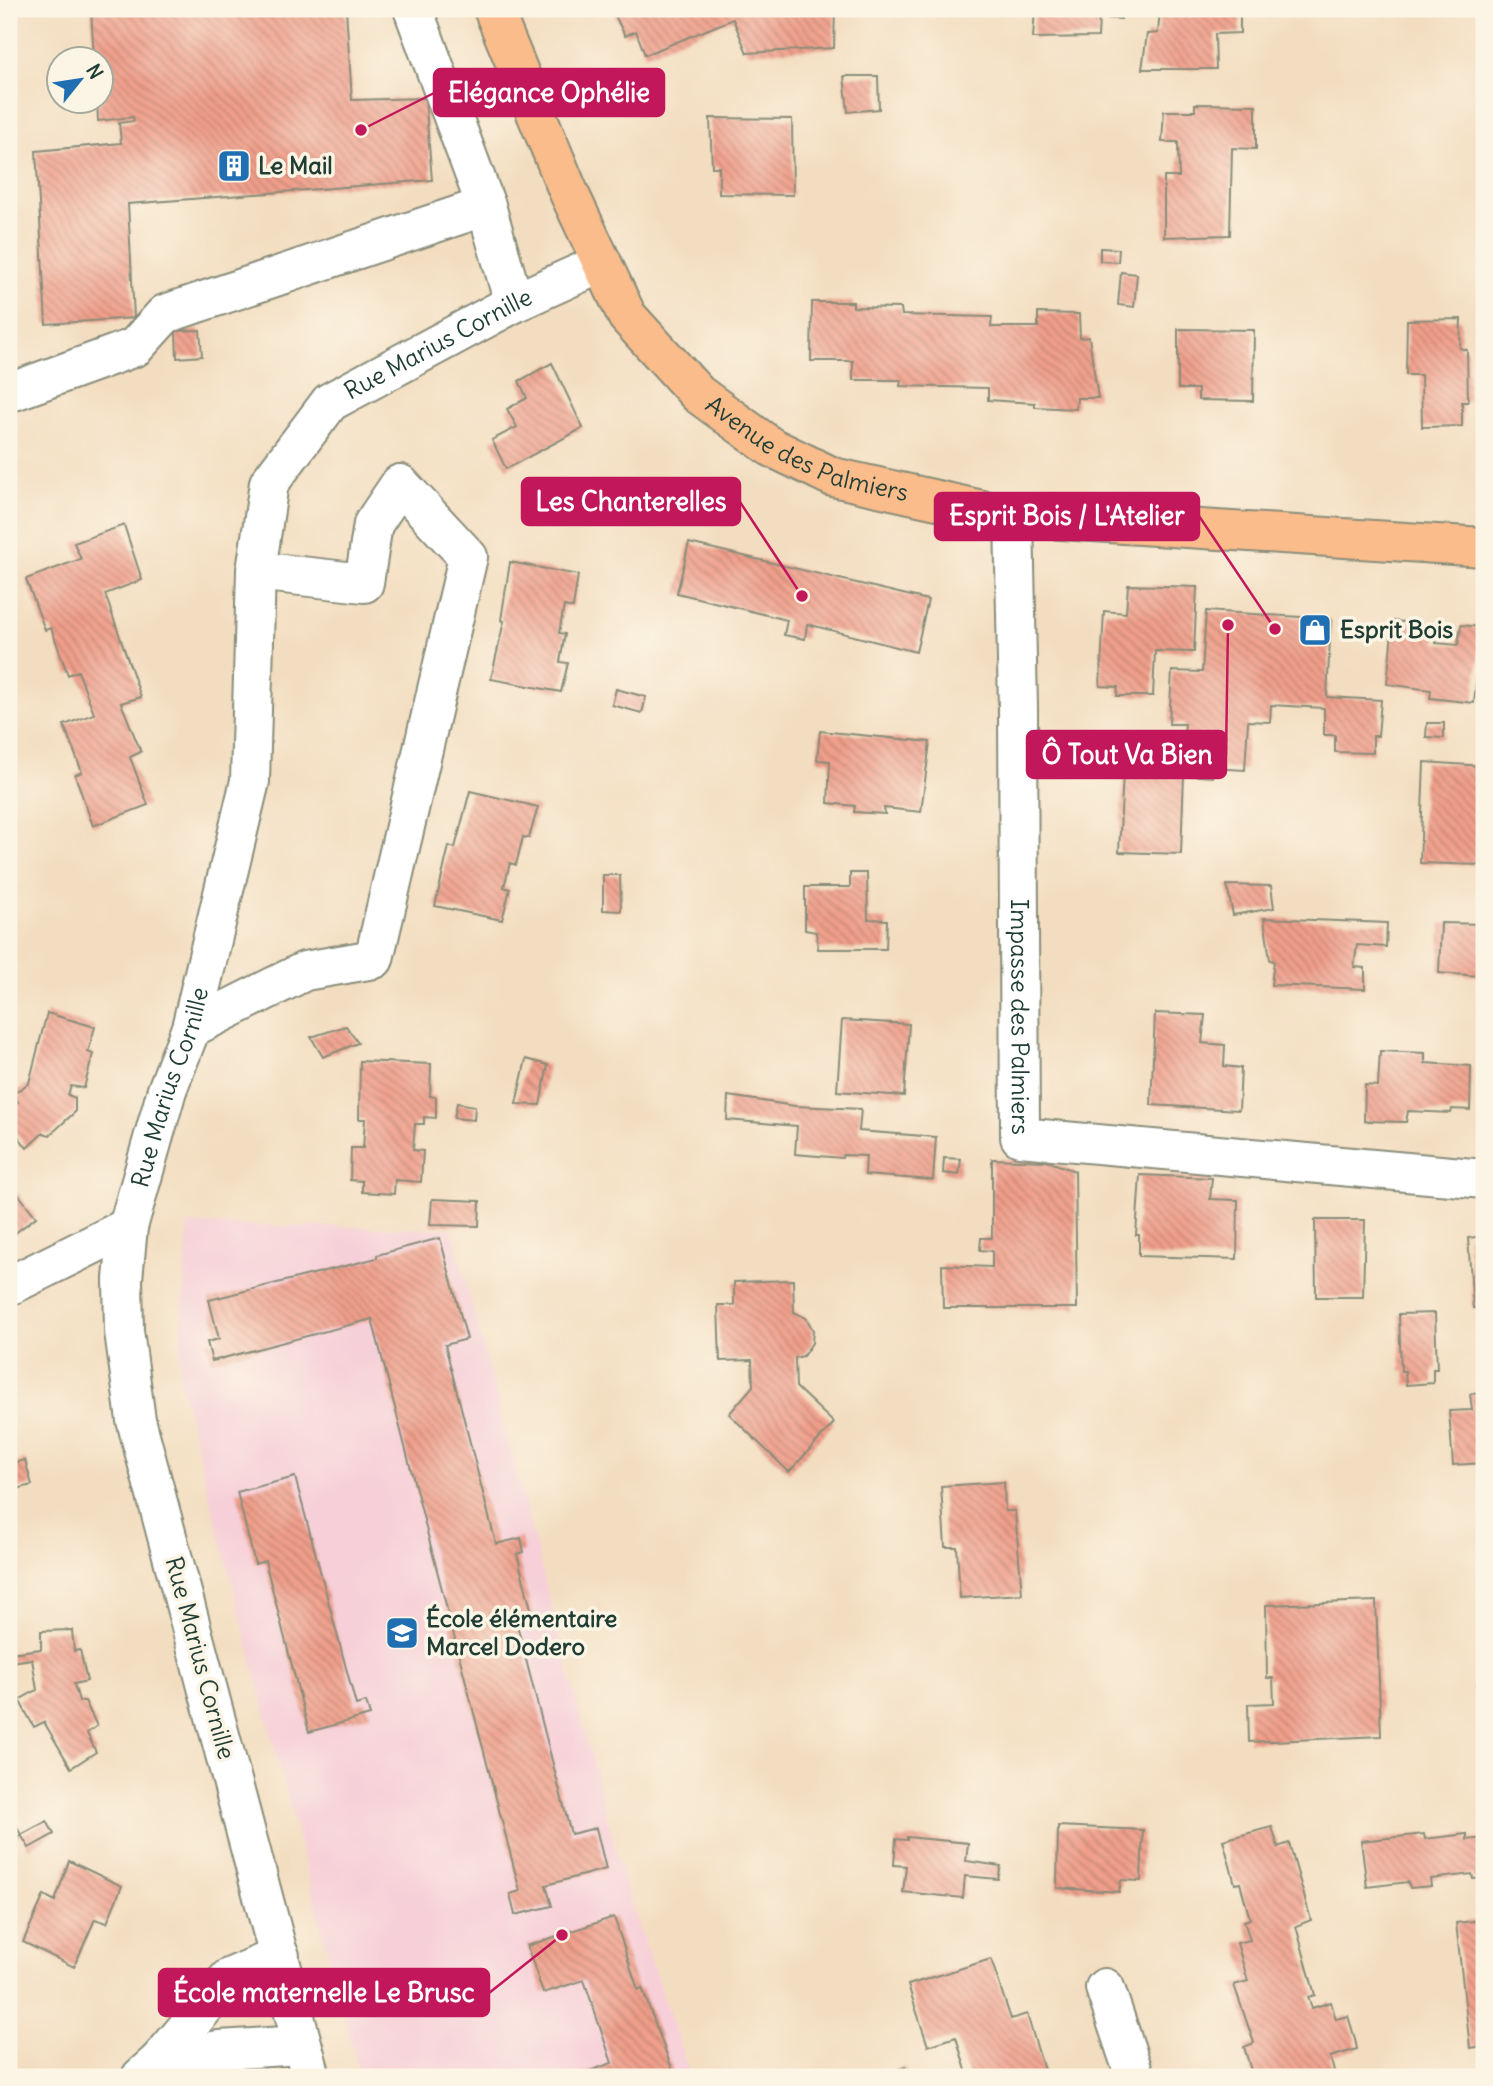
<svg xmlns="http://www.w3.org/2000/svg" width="1493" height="2086" viewBox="0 0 1493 2086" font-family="Delius,sans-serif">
<defs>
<pattern id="building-back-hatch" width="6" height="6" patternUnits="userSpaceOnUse" patternTransform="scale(1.75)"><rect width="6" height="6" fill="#f09f8b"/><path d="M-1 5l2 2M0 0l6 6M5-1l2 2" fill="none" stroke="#c28372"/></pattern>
</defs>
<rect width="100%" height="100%" fill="#fcf5e5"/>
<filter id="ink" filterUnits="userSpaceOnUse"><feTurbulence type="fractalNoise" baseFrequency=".0143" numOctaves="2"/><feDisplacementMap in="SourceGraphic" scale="14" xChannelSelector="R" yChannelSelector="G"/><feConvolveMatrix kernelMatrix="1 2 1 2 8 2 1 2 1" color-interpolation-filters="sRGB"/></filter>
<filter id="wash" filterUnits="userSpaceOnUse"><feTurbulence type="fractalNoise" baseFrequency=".00686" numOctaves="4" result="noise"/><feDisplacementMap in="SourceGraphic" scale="28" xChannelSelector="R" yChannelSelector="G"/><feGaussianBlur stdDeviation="1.57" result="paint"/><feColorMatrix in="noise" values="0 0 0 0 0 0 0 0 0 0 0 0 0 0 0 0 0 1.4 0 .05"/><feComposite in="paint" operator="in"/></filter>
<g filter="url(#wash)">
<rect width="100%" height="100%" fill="#f3ddc0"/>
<path fill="#f6cfd8" d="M188 1224 452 1229 626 1888 691 2077H360L179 1379Z"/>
<g id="blocks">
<path fill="url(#building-back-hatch)" d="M91 9H346L352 100 425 98 432 180 128 204 134 318 46 324 36 151 121 143 119 123 134 121 133 117 98 121 97 102H102V60H94Z
M612 9H772L774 13 835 9 834 48 747 53 733 19 645 55 636 31 625 36Z
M1035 9H1121V19L1099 18 1098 37 1033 38Z
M1160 9H1240V33L1215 34 1216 69H1142L1147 34 1158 33Z
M844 76H878L879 109 848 112Z
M1195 104 1256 105V149L1232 148 1230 235 1164 237V177H1179L1178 142H1162L1164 111H1195Z
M710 118 792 119 793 195 719 194V167H712Z
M1100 248 1119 249 1118 262 1100 261Z
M1121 272 1137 274 1134 307 1118 305Z
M812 302H853V307L901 308 902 315 992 317 991 327H1038V313L1079 314 1080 338 1089 337 1098 398H1077L1076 409 1035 407V403L988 400V388L900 386 901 380H853V361H811Z
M1461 319 1460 348 1467 350 1468 402H1462V426L1422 427 1421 375H1406L1407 320Z
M1178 329 1254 330 1253 401 1198 400V389H1178Z
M200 330 202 356 177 358 176 331Z
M552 363 583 428 506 469 492 440 517 427 507 409 527 398 519 381Z
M124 525 142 580 105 594 141 697 121 703 141 752 130 757 148 805 93 826 75 775 82 772 64 725 94 714 78 671 68 675 51 628 45 630 26 579 81 559 74 543Z
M689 543 928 600 916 652 807 624 805 639 784 635 787 620 677 593Z
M510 562 578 575 573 608 564 606 559 633 565 634 560 662 568 663 561 692 491 679 504 621 501 620Z
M1128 585 1197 587 1194 652 1155 651 1153 696H1117L1118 687 1100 686 1104 611 1126 613Z
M1206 611 1331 619 1327 697 1381 700 1378 736H1373V753L1335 752V735H1324V708L1271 705 1270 722 1248 721 1245 770 1213 768V777L1184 775 1181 854 1119 852 1124 752 1182 756 1185 724H1169L1172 671 1202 672Z
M1393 621 1438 625 1436 643 1458 645 1461 625 1482 627 1474 703 1430 698 1431 690 1387 684Z
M616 689 646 697 642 713 612 705Z
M1427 723H1444V738L1426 737Z
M820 731 930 742 921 812 884 808 885 814 854 812 855 806 828 803 830 761 817 760Z
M1424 762 1483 766 1481 865 1420 863Z
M470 791 538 807 529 838 523 837 516 865 510 863 504 887 510 889 502 920 435 906 449 846 455 848Z
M850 873H867L868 919 887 920 886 949H818L816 932 805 930V887H850Z
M603 875H620L621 911 603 910Z
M1227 885 1271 886 1274 908 1233 915Z
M1264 918 1387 923 1386 947 1357 945 1354 967 1365 968V989L1271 985 1274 961 1270 960Z
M1441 923 1484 924V1007H1482L1479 976 1439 973Z
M47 1013 95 1027 88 1052 93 1054 84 1088 71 1086 68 1095 75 1098V1112L50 1135 43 1133 27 1148 9 1124V1109L18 1102 13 1094 29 1083Z
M1155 1013 1205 1015 1202 1043 1225 1045 1224 1066 1241 1068 1239 1110 1151 1105Z
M842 1020 909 1024 904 1096 837 1091Z
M346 1026 358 1043 323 1057 311 1037Z
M1380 1051 1425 1053V1063L1471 1066 1470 1110 1452 1109 1451 1113 1408 1111 1406 1122 1364 1121 1365 1085 1378 1086Z
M526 1059 548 1065 540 1105 516 1104Z
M360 1061 431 1064 430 1096 436 1097V1118L424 1117V1124H415L413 1150 423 1151 421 1182 395 1180 394 1194 362 1192V1181L350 1180 351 1148H363L365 1119H359Z
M728 1096 795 1106 861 1109 859 1131 936 1137 933 1180 865 1175 866 1156 843 1155 842 1158 795 1154 797 1126 727 1120Z
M457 1103 475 1106 474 1120 454 1118Z
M944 1158 961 1159 959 1175 943 1173Z
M992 1159 1047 1161 1075 1171 1077 1308H943L942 1265 992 1267V1251L980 1250 981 1238H992Z
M1140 1175 1212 1178 1210 1199 1238 1200 1237 1259 1139 1256V1235H1136Z
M12 1186 36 1217 9 1238V1188Z
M432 1199 480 1201 479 1226 430 1225Z
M1315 1220H1365L1363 1297H1316Z
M1484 1236V1308H1473L1468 1238Z
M440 1238 467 1339 445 1345 496 1544 521 1538 524 1552 517 1554 533 1617 516 1621 571 1834 596 1828 606 1869 546 1885 552 1906 515 1915 510 1894 520 1891 372 1319 212 1361 207 1342 219 1339 209 1300 377 1258V1255Z
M793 1280 794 1312 806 1318 813 1330 812 1343 803 1356 795 1358 796 1387 834 1423 789 1472 729 1414 753 1386 752 1360 720 1361 718 1305H734V1282Z
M1435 1313 1437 1369H1433V1383L1406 1385 1405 1371H1401L1399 1314Z
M1484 1393V1463L1453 1465 1449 1411 1472 1410 1470 1394Z
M9 1445 14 1463 25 1460 32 1485 9 1491Z
M295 1477 356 1705 366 1702 370 1715 309 1732 265 1561 255 1564 237 1492Z
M1004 1482 1005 1511H1015L1022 1594 960 1598 957 1547H945L941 1486Z
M1376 1601 1381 1736 1249 1742 1248 1704 1274 1703 1273 1678H1267L1266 1605Z
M72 1630 74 1651 80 1650 87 1681 74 1684 79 1701H85L97 1726 87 1733 96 1752 71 1768 44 1722 34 1727 19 1700 37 1690 32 1659 11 1662V1653L41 1649V1631Z
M1484 1682V1776H1481L1477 1683Z
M11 1816 21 1835 9 1841V1818Z
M47 1821 54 1834 29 1848 21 1835Z
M1058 1826 1143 1830 1141 1881 1121 1880 1119 1892 1057 1888Z
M1272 1827 1278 1847 1289 1843 1311 1920 1296 1926 1315 1995 1308 1997 1312 2008 1331 2002 1336 2019 1348 2016 1355 2039 1357 2049 1330 2057 1335 2075 1325 2077H1253L1244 2047 1254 2043 1234 1985 1248 1981 1237 1943 1250 1940 1244 1921 1250 1919 1240 1883 1235 1884 1223 1840Z
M1424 1834 1425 1839 1467 1834V1840L1484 1838V1878L1473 1879 1472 1874 1430 1879 1431 1886 1410 1888 1408 1882 1367 1887 1361 1841Z
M907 1837 968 1843 966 1861 1001 1866 998 1879 965 1876 963 1898 903 1892 906 1866 894 1865 896 1839 907 1840Z
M69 1861 122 1886 107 1923 95 1919 74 1967 23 1942 44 1895 55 1901Z
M614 1917 638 1990 642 1988 675 2077H582L581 2074 612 2063 584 1980 543 1993 527 1946Z
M1484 1920V2046L1470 2048 1456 1923Z
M991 1959 1011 2019 1027 2014 1046 2077H968L956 2037 928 2046 908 1985Z
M905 2067 908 2077H889L888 2073Z"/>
</g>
</g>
<g filter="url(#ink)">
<use href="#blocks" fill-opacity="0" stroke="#898d7a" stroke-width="2"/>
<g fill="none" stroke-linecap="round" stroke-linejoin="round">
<defs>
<g id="minor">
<path d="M413 9 486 206 514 303"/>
<path d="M14 391 135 347 165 314 486 206"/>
<path id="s1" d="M1014 517 1018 709 1020 1137 1484 1179"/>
<path d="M191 1028 305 971 374 959 468 557 400 484 373 524 364 583 256 571"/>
<path d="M9 1286 128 1227"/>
<path d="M1105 1988 1135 2077"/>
<path d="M159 2061 219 2050 302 2045"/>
<path d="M141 2077 159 2061 229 1978 280 1956"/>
<path id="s2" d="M311 2077 136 1420 124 1331 123 1279 128 1227 167 1090 191 1028 250 781 256 571 269 483 330 402 514 303 602 263"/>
</g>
<g id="major">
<path id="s3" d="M493 9 569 193 627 316 698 394 771 447 833 477 1014 517 1484 547"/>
</g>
</defs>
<use href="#minor" stroke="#898d7a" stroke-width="42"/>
<use href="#major" stroke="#898d7a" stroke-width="42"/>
<use href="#minor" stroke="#fff" stroke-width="38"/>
<use href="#major" stroke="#fabc8b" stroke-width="38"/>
</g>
</g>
<defs>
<symbol id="building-square" viewBox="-11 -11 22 22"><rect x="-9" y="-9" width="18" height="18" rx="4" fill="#1f6fb2" stroke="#fcf5e5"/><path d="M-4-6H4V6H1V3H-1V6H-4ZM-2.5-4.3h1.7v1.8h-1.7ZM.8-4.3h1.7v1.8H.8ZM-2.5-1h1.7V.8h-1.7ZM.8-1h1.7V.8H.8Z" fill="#fff"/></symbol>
<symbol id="shop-square" viewBox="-11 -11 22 22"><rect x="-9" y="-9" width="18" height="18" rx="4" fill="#1f6fb2" stroke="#fcf5e5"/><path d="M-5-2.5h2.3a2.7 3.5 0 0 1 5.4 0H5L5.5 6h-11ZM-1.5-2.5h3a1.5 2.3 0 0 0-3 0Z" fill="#fff"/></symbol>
<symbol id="school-square" viewBox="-11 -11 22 22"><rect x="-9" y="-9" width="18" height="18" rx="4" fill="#1f6fb2" stroke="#fcf5e5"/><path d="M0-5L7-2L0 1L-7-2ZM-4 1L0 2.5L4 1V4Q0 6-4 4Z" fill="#fff"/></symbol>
</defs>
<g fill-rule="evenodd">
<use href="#building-square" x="215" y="147" width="38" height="38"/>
<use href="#shop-square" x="1296" y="611" width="38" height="38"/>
<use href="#school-square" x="383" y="1614" width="38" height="38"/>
</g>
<g text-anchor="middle" stroke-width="7" stroke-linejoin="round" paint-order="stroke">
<g font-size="24" font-weight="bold" fill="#1f3d34" stroke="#fcf5e5" text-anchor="start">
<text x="258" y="174">Le Mail</text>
<text x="1340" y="638">Esprit Bois</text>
<text x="426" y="1627">École élémentaire<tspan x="426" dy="28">Marcel Dodero</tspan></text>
</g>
<g font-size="24" fill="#1f3d34" stroke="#fcf5e5">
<text dy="8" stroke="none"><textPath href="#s2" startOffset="1860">Rue Marius Cornille</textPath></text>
<text dy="8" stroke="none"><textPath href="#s3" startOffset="565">Avenue des Palmiers</textPath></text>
<text dy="8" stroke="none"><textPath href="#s1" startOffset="500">Impasse des Palmiers</textPath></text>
<text dy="8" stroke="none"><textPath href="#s2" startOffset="1020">Rue Marius Cornille</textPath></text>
<text transform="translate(200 1658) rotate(75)" y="8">Rue Marius Cornille</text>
</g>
</g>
<path fill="none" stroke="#c2185b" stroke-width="2.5" d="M361 130L434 93M802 596L740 502M1275 629L1199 516M1228 625L1226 755M562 1935L489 1993"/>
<g fill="#c2185b" stroke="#fcf5e5" stroke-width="2.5">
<circle cx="361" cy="130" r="7"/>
<circle cx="802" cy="596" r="7"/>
<circle cx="1275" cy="629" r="7"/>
<circle cx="1228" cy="625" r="7"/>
<circle cx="562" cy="1935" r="7"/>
</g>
<g fill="#c2185b" stroke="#c2185b" stroke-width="2.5">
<rect x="434" y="69" width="230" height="47" rx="7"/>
<rect x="522" y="478" width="218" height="47" rx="7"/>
<rect x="935" y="493" width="264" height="47" rx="7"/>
<rect x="1027" y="731" width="199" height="47" rx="7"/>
<rect x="159" y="1969" width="330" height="47" rx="7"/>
</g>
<g font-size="26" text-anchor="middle" font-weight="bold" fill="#fff">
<text x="549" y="102">Elégance Ophélie</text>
<text x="631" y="511">Les Chanterelles</text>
<text x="1067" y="525">Esprit Bois / L'Atelier</text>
<text x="1127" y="764">Ô Tout Va Bien</text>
<text x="324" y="2002">École maternelle Le Brusc</text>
</g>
<rect width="1493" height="2086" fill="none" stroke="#fcf5e5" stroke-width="35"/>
<g transform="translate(80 80) rotate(60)"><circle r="33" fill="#fcf5e5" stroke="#a4ab9e" stroke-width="2"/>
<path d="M0-5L12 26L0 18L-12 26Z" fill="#1f6fb2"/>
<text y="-10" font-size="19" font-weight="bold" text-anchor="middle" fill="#1f3d34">N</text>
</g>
</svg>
